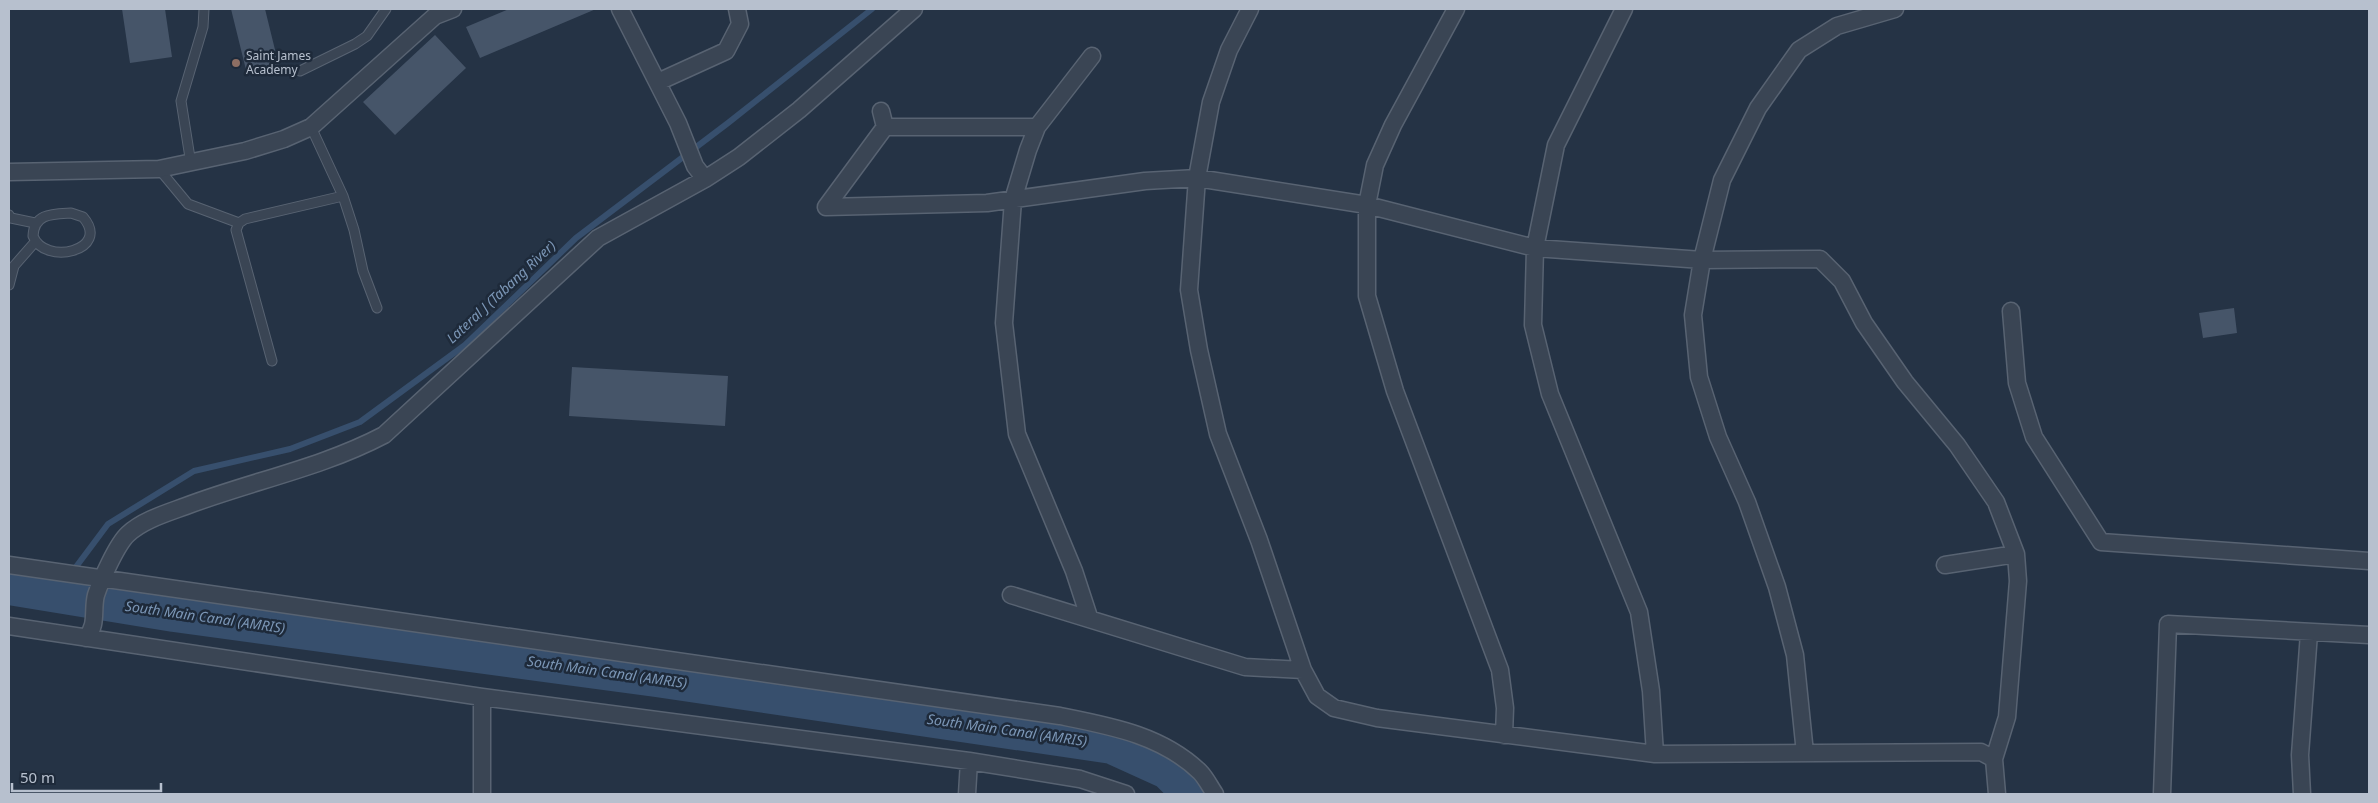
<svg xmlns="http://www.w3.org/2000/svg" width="2378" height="803" viewBox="0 0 2378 803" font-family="'Noto Sans',sans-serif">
<rect width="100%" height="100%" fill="#253345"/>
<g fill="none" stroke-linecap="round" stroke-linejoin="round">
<path stroke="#374f6d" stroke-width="6" d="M55 595 108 524 194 471 290 449 360 422 465 345 576 238 728 123 872 9"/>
<path stroke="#374f6d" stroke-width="36" d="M9 587 174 614 656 679 1112 746 1167 771 1190 794"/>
</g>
<path fill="#465569" d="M122 9H165L172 57 130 63Z
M231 9H265L279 66 247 74Z
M509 9H596L480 58 466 27Z
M435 35 466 68 395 135 363 102Z
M2234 308 2237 333 2203 338 2199 313Z
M572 367 728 376 725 426 569 416Z"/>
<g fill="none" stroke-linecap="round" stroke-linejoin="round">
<defs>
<path id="service" d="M300 71 355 44 367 36 386 9
M311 127 343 196 354 230 363 271 377 308
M191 164 181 101 203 27 204 9
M159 169 188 204 239 223
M71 213 83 217C112 251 44 266 33 236 34 213 53 214 71 213Z
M9 215 11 218 35 223
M9 285 14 266 35 242
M272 361 236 230 239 223 245 219 343 196"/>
<path id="minor" d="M620 9 678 123 695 166 705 179
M1250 9 1229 50 1211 102 1197 178 1189 290 1199 350 1218 434 1259 540 1303 670 1317 696 1334 708 1377 718 1655 754 1981 752 1994 759 1997 794
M1456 9 1393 125 1375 165 1367 205V296L1395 391 1500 670 1505 708 1504 735
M1624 9 1556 145 1535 248 1533 325 1550 394 1639 612 1651 691 1655 754
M658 82 726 51 740 24 737 9
M881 111 885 127
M9 172 159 169 245 151 284 139 311 127 435 16 453 9
M826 207 987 203 1145 181 1197 178 1367 205 1535 248 1702 260 1820 259 1842 281 1864 323 1905 382 1957 445 1996 502 2016 554 2018 581 2007 717 1994 759
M826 207 885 127H1037
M2011 311 2017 383 2034 437 2101 542 2369 561
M9 565 1060 716C1110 726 1162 735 1200 772 1206 778 1210 787 1215 794
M1945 565 2016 554
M1011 595 1245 667 1303 670
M1089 617 1074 571 1017 434 1004 323 1013 200 1028 150 1037 127 1092 56
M9 626 482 697 969 761 1080 779 1126 794
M86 638C98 625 92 610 96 595 101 580 117 544 128 534 143 520 167 513 186 506 252 481 321 468 384 435L598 238 705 179 739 157 799 110 914 9
M1805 753 1795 655 1777 587 1747 502 1718 437 1699 377 1693 315 1702 260 1722 180 1758 108 1799 50 1837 26 1895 9
M482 794V697
M967 794 969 761
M2162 794 2168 624 2369 635
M2302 794 2300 755 2309 633"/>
</defs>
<use href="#service" stroke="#586372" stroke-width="11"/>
<use href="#minor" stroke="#586372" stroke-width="19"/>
<use href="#service" stroke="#3a4554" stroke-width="9"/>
<use href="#minor" stroke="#3a4554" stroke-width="16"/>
</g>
<circle fill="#8d6e63" stroke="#1e2a3a" stroke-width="2" cx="236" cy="63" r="5"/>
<g text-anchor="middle" stroke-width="5" stroke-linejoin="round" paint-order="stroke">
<g font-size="12" fill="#b7c0ce" stroke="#1e2a3a" text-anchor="start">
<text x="246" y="60">Saint James<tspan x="246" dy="14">Academy</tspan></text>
</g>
<g font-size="14" font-style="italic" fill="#7c97b7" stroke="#1e2a3a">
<text transform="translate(501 292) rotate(-43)" y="5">Lateral J (Tabang River)</text>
<text transform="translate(205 617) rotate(8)" y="5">South Main Canal (AMRIS)</text>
<text transform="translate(607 672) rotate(8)" y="5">South Main Canal (AMRIS)</text>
<text transform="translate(1007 730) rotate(8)" y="5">South Main Canal (AMRIS)</text>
</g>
</g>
<rect width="2378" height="803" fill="none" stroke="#b7c0ce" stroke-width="20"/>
<path d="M12 783v8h149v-8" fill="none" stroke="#b7c0ce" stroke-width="2.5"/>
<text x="20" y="783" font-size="15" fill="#b7c0ce" stroke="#1e2a3a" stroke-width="4" paint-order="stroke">50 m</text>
</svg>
